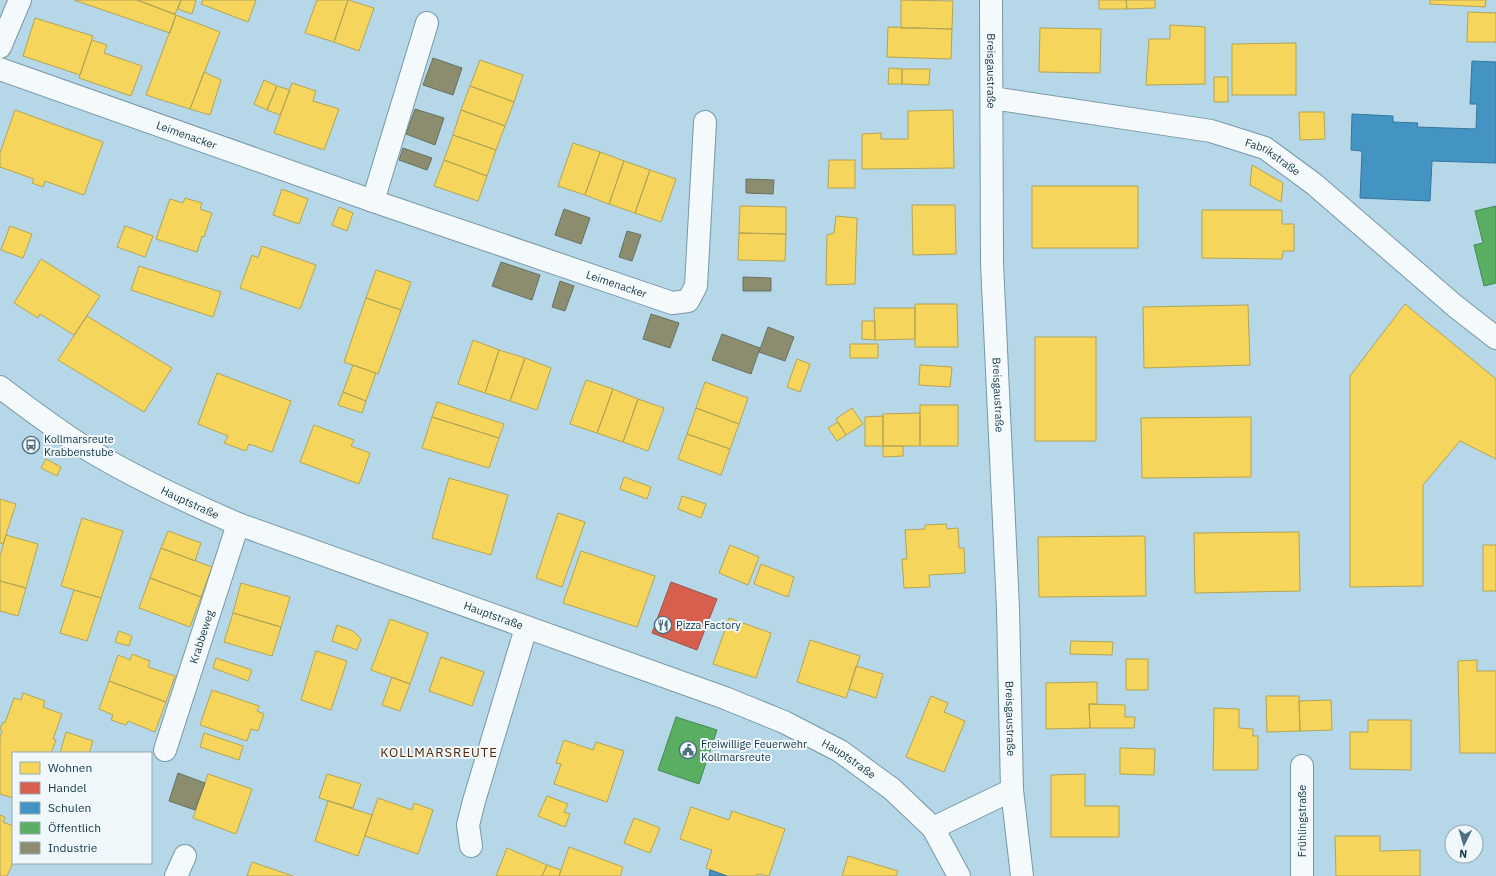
<svg xmlns="http://www.w3.org/2000/svg" width="1496" height="876" viewBox="0 0 1496 876" font-family="'IBM Plex Sans',sans-serif">
<rect width="100%" height="100%" fill="#b5d7e7"/>
<path fill="#f6d55c" stroke="#b2a555" d="M74 0H137L176 15 170 33Z
M137 0H181L175 14Z
M181 0H196L192 14 178 9Z
M203 0H256L248 22 201 4Z
M317 0H348L334 42 305 33Z
M348 0 374 8 359 51 334 42Z
M901 0 953 1 952 29 901 28Z
M1099 0H1126L1127 9H1099Z
M1126 0H1155V8L1127 9Z
M1430 0H1486L1485 7 1430 4Z
M1468 12 1496 13V42H1467Z
M176 15 220 32 190 109 146 95Z
M35 18 93 36 80 75 23 56Z
M1170 25 1205 27V84L1146 85 1149 39H1170Z
M888 27 952 29 951 59 887 57Z
M1040 28 1101 29 1100 73 1039 72Z
M92 40 107 45 104 53 142 66 131 96 79 78Z
M1296 43V95H1232V44Z
M480 60 523 75 514 102 470 86Z
M889 68 902 69V84H888Z
M902 69H930L929 85 902 84Z
M204 72 221 80 210 115 190 109Z
M1214 77H1228V102H1214Z
M264 80 277 86 267 110 254 104Z
M292 83 316 91 313 101 339 109 324 150 274 133Z
M277 86 290 90 280 115 267 110Z
M470 86 514 102 505 126 461 110Z
M15 110 103 142 84 195 45 181 43 187 32 183 34 179 0 167V153Z
M461 110 505 126 496 150 453 135Z
M953 110 954 168 862 169V134L881 133V139H908V111Z
M1299 112H1324L1325 139 1300 140Z
M453 135 496 150 487 176 444 160Z
M573 143 600 152 585 195 558 186Z
M600 152 624 161 609 204 585 195Z
M444 160 487 176 478 201 434 186Z
M829 160H855V188H828Z
M624 161 650 170 635 213 609 204Z
M1252 165 1283 183 1281 202 1250 185Z
M650 170 676 179 661 222 635 213Z
M1032 186H1138V248H1032Z
M282 189 308 199 299 224 273 215Z
M185 198 202 203 200 209 212 213 204 237 202 236 197 252 156 239 170 199 183 203Z
M912 205H955L956 254 913 255Z
M740 206 786 207V234L739 233Z
M339 207 353 213 347 231 332 225Z
M1202 210H1282V224H1294V251H1283L1282 259 1202 258Z
M836 216 857 218 855 284 826 285 827 235 834 233Z
M10 226 32 234 23 258 1 250Z
M125 226 153 236 145 257 117 247Z
M739 233 786 234 785 261 738 260Z
M262 246 316 265 300 309 240 288 252 255 258 258Z
M41 259 100 296 74 335 40 314 38 318 14 303Z
M139 266 221 292 213 317 131 290Z
M376 270 411 282 401 310 366 298Z
M366 298 401 310 378 374 344 362Z
M915 304H957L958 347H915Z
M1405 304 1496 379V459L1460 441 1423 485V586L1350 587V376Z
M1248 305 1250 365 1144 368 1143 307Z
M874 308H915V339L875 340Z
M87 316 172 368 144 412 58 360Z
M862 321H875V340L862 339Z
M1035 337H1096V441H1035Z
M473 340 499 350 485 393 458 384Z
M850 344H878V358H850Z
M499 350 525 358 510 401 485 393Z
M525 358 551 368 537 410 510 401Z
M797 359 810 364 800 392 787 387Z
M353 365 376 373 366 401 343 392Z
M920 365 952 367 950 387 919 385Z
M217 373 291 401 272 452 249 444 246 451 224 443 228 436 198 424Z
M586 380 613 389 597 433 570 424Z
M705 382 748 398 739 424 696 408Z
M613 389 638 399 623 442 597 433Z
M343 392 366 401 362 413 338 405Z
M638 399 664 408 648 451 623 442Z
M437 402 504 424 499 438 432 417Z
M920 405H958V446H920Z
M696 408 739 424 730 449 687 434Z
M852 408 863 424 846 435 836 419Z
M920 413V446H883V414Z
M883 416V446H865V417Z
M432 417 499 438 489 468 422 448Z
M1251 417V477L1142 478 1141 418Z
M838 422 846 435 837 441 828 428Z
M314 425 354 440 351 446 370 453 359 484 300 462Z
M687 434 730 449 721 475 678 459Z
M883 446H903V456L883 457Z
M46 459 61 467 57 476 41 468Z
M624 477 651 487 647 499 620 489Z
M449 478 508 495 491 555 432 538Z
M682 496 706 504 701 518 678 509Z
M0 499 16 504 3 544 0 543Z
M558 513 585 522 562 587 536 578Z
M82 518 123 531 101 598 61 586Z
M946 524 947 529 958 528 959 548H964L965 573 929 575 930 587 904 588 902 559H907L905 530 925 529V525Z
M168 531 201 543 195 561 161 548Z
M1299 532 1300 591 1195 593 1194 533Z
M6 535 38 544 26 588 0 581V556Z
M1145 536 1146 596 1039 597 1038 537Z
M730 545 759 557 748 585 719 573Z
M1483 545H1496V591H1483Z
M161 548 212 567 201 597 150 578Z
M581 551 655 576 637 627 563 603Z
M761 564 794 577 788 597 754 584Z
M150 578 201 597 190 627 139 608Z
M0 581 26 588 18 616 0 611Z
M241 583 290 597 281 627 233 613Z
M74 590 101 598 87 641 60 633Z
M233 613 281 627 272 656 224 642Z
M729 618 771 633 756 678 713 664Z
M390 619 428 633 410 684 371 670Z
M337 625 353 631 361 639 357 650 332 641Z
M119 631 132 636 129 646 115 642Z
M810 640 860 656 846 698 797 682Z
M1071 641 1113 642 1112 655 1070 654Z
M316 651 347 661 331 710 301 700Z
M132 654 150 661 148 667 175 676 166 702 109 681 118 655 130 660Z
M441 657 484 672 472 706 429 691Z
M216 658 252 670 248 681 213 668Z
M1126 659H1148V690H1126Z
M1477 660V671H1496V753H1460L1458 661Z
M856 666 883 674 876 698 849 689Z
M392 677 410 684 400 711 382 705Z
M109 681 166 702 155 732 128 721 126 725 111 720 113 715 99 709Z
M1097 682V704H1089L1090 728 1046 729V683Z
M212 690 259 706 257 711 264 714 258 731 251 729 247 741 200 725Z
M23 693 45 701 43 707 62 714 53 739 56 740 51 753H13V798L0 794V738L2 730 0 729 3 722 5 723 14 698 21 700Z
M931 696 948 703 944 712 965 721 944 772 906 757Z
M1266 696H1299L1300 731 1267 732Z
M1331 700 1332 730 1300 731 1299 701Z
M1089 704 1125 705V717H1135L1134 728H1090Z
M1214 708 1239 709V728L1253 729V736H1258V770H1213Z
M1368 720H1411V770L1350 769V732H1368Z
M66 732 93 741 89 753H60Z
M204 733 243 746 239 760 200 747Z
M564 740 593 750 596 742 624 751 607 802 554 784 561 764 556 763Z
M1120 748 1155 749 1154 775 1120 774Z
M208 774 252 789 236 834 193 818Z
M327 774 361 784 353 808 319 798Z
M1085 774V806H1119V837H1051V775Z
M547 796 568 804 564 812 570 814 565 827 538 816Z
M378 798 412 810 414 803 433 810 418 854 365 836Z
M328 801 372 815 358 856 315 841Z
M691 807 729 820 732 811 785 829 769 876 757 874V876H727L706 868 712 850 680 839Z
M0 815 5 817 3 822 13 826V863L7 876H0Z
M634 818 660 828 650 853 624 843Z
M1335 836H1380V851L1420 850V876H1336Z
M569 847 623 867 620 876H559Z
M507 848 547 865 542 876H496Z
M848 856 898 871 896 876H842Z
M252 862 293 876H247Z
M547 865 561 870 559 876H542Z"/>
<path fill="#d6604d" stroke="#9c534a" d="M671 582 717 599 697 650 652 633Z"/>
<path fill="#4393c3" stroke="#35779d" d="M1472 61 1496 62V163L1432 161 1430 201 1360 198 1362 151 1351 150 1352 114 1393 116V122L1418 123 1417 127 1476 129 1477 104H1470Z
M710 870 727 876H709Z"/>
<path fill="#5aae61" stroke="#458a58" d="M1496 206V283L1484 286 1474 245 1483 243 1475 211Z
M676 717 717 730 699 784 658 770Z"/>
<path fill="#8c8c6e" stroke="#687261" d="M433 58 462 68 453 95 423 85Z
M415 109 444 118 435 145 406 134Z
M403 148 432 158 427 170 399 160Z
M746 179 774 180 773 194 746 193Z
M564 209 590 218 581 244 555 235Z
M627 231 641 235 632 261 619 257Z
M501 262 540 275 532 300 492 286Z
M743 277 771 278V291H743Z
M560 281 574 286 565 311 552 307Z
M651 314 679 323 670 348 643 339Z
M768 327 794 337 785 361 759 352Z
M722 334 760 348 751 374 712 360Z
M178 773 205 783 195 810 169 801Z"/>
<g fill="none" stroke-linecap="round" stroke-linejoin="round">
<defs>
<g id="minor">
<path id="s1" d="M991 0 992 263 1008 608 1012 790 1022 876"/>
<path d="M0 47 20 0"/>
<path id="s2" d="M0 69 373 201 672 303 688 301 696 286 705 122"/>
<path id="s3" d="M992 98 1211 131 1265 148 1314 184 1455 306 1496 338"/>
<path d="M373 201 427 23"/>
<path id="s4" d="M165 750 238 524"/>
<path d="M1302 766V876"/>
<path d="M933 828 1012 790"/>
<path d="M471 846 468 825 474 801 526 628"/>
<path d="M176 876 185 856"/>
</g>
<g id="major">
<path id="s5" d="M0 387C29 409 58 431 89 450 137 479 187 502 238 524L725 698 784 722 840 751 892 789 933 828 959 876"/>
</g>
</defs>
<use href="#minor" stroke="#7898a6" stroke-width="24"/>
<use href="#major" stroke="#7898a6" stroke-width="24"/>
<use href="#minor" stroke="#f4f9fb" stroke-width="22"/>
<use href="#major" stroke="#f4f9fb" stroke-width="22"/>
</g>
<defs>
<symbol id="bus-ring" viewBox="-11 -11 22 22"><circle r="9.5" fill="#eff7fa" stroke="#4c6e7d" stroke-width="1.5"/><path d="M-5-6H5V4H4V6H2V4H-2V6H-4V4H-5ZM-3.5-4V0h7V-4ZM-3.5 1.2v1.5H-2V1.2ZM2 1.2v1.5H3.5V1.2Z" fill="#4c6e7d"/></symbol>
<symbol id="restaurant-ring" viewBox="-11 -11 22 22"><circle r="9.5" fill="#eff7fa" stroke="#4c6e7d" stroke-width="1.5"/><path d="M-5-6h1v4h1v-4h1v4h1v-4h1v5L-1.5 .5V6h-2V.5L-5-1ZM5-6V6H3V1.5H1.5Q1.5-4 5-6Z" fill="#4c6e7d"/></symbol>
<symbol id="civic-ring" viewBox="-11 -11 22 22"><circle r="9.5" fill="#eff7fa" stroke="#4c6e7d" stroke-width="1.5"/><path d="M-.6-6.5H3V-4.5H.6V-3L4-1V1h2V6H-6V1h2V-1L-.6-3ZM-1.2 2.5V6h2.4V2.5Z" fill="#4c6e7d"/></symbol>
</defs>
<g fill-rule="evenodd">
<use href="#bus-ring" x="21" y="435" width="20" height="20"/>
<use href="#restaurant-ring" x="653" y="615" width="20" height="20"/>
<use href="#civic-ring" x="678" y="740" width="20" height="20"/>
</g>
<g text-anchor="middle" stroke-width="4" stroke-linejoin="round" paint-order="stroke">
<g font-size="11" fill="#143644" stroke="#eff7fa">
<text dy="4" stroke="none"><textPath href="#s1" startOffset="71">Breisgaustraße</textPath></text>
<text dy="4" stroke="none"><textPath href="#s2" startOffset="198">Leimenacker</textPath></text>
<text dy="4" stroke="none"><textPath href="#s3" startOffset="289">Fabrikstraße</textPath></text>
<text dy="4" stroke="none"><textPath href="#s2" startOffset="653">Leimenacker</textPath></text>
<text dy="4" stroke="none"><textPath href="#s1" startOffset="395">Breisgaustraße</textPath></text>
<text dy="4" stroke="none"><textPath href="#s5" startOffset="223">Hauptstraße</textPath></text>
<text dy="4" stroke="none"><textPath href="#s5" startOffset="547">Hauptstraße</textPath></text>
<text dy="4" stroke="none"><textPath href="#s4" startOffset="119">Krabbeweg</textPath></text>
<text dy="4" stroke="none"><textPath href="#s1" startOffset="719">Breisgaustraße</textPath></text>
<text dy="4" stroke="none"><textPath href="#s5" startOffset="931">Hauptstraße</textPath></text>
<text transform="translate(1302 821) rotate(-90)" y="4">Frühlingstraße</text>
</g>
<g font-size="11" fill="#143644" stroke="#eff7fa" text-anchor="start">
<text x="44" y="443">Kollmarsreute<tspan x="44" dy="13">Krabbenstube</tspan></text>
<text x="676" y="629">Pizza Factory</text>
<text x="701" y="748">Freiwillige Feuerwehr<tspan x="701" dy="13">Kollmarsreute</tspan></text>
</g>
<g font-size="13" letter-spacing="1" fill="#562709" stroke="#eff7fa">
<text x="439" y="757">KOLLMARSREUTE</text>
</g>
</g>
<rect x="12" y="752" width="140" height="112" fill="#eff7fa" stroke="#97aab1"/>
<rect x="20" y="762" width="20" height="12" fill="#f6d55c" stroke="#97aab1"/>
<text x="48" y="772" font-size="12" fill="#143644">Wohnen</text>
<rect x="20" y="782" width="20" height="12" fill="#d6604d" stroke="#97aab1"/>
<text x="48" y="792" font-size="12" fill="#143644">Handel</text>
<rect x="20" y="802" width="20" height="12" fill="#4393c3" stroke="#97aab1"/>
<text x="48" y="812" font-size="12" fill="#143644">Schulen</text>
<rect x="20" y="822" width="20" height="12" fill="#5aae61" stroke="#97aab1"/>
<text x="48" y="832" font-size="12" fill="#143644">Öffentlich</text>
<rect x="20" y="842" width="20" height="12" fill="#8c8c6e" stroke="#97aab1"/>
<text x="48" y="852" font-size="12" fill="#143644">Industrie</text>
<g transform="translate(1464 844) rotate(185)"><circle r="19" fill="#eff7fa" stroke="#97aab1"/>
<path d="M0-3L7 15L0 10L-7 15Z" fill="#4c6e7d"/>
<text y="-6" font-size="11" font-weight="bold" text-anchor="middle" fill="#143644">N</text>
</g>
</svg>
